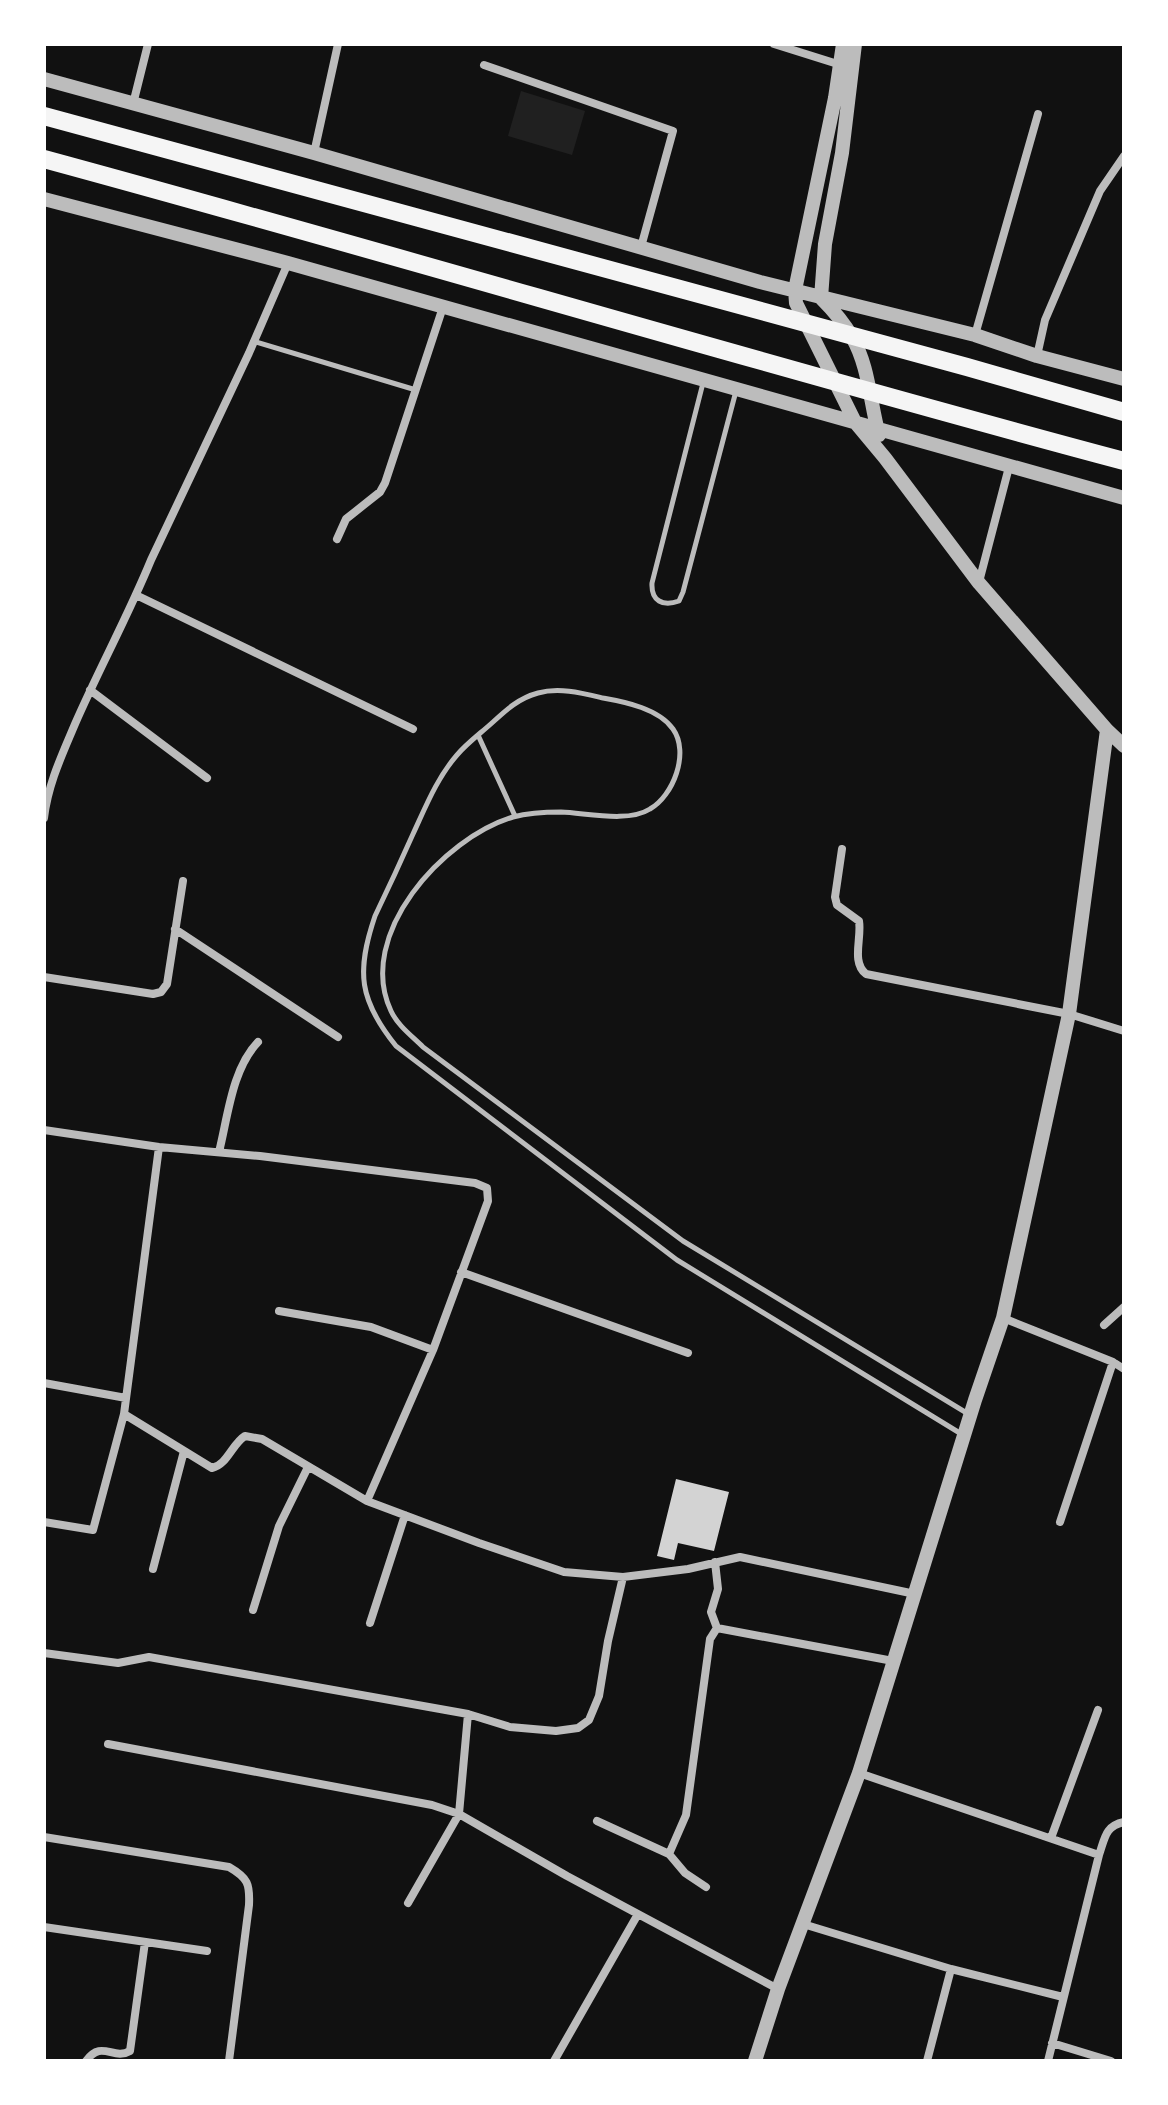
<svg xmlns="http://www.w3.org/2000/svg" width="1168" height="2105" viewBox="0 0 1168 2105" font-family="'Nunito Sans',sans-serif">
<rect width="100%" height="100%" fill="#111"/>
<path fill="#202020" d="M521 91 585 111 572 155 508 136Z"/>
<path fill="#d3d3d3" d="M676 1479 729 1492 714 1551 678 1543 674 1560 657 1556Z"/>
<g fill="none" stroke-linecap="round" stroke-linejoin="round">
<path stroke="#bcbcbc" stroke-width="5" d="M253 341 416 390
M703 383 652 583C651 601 663 607 679 601L683 592 736 391
M478 735 515 816
M963 1435 677 1260 396 1046C359 1000 356 972 375 916 388 889 401 861 413 834 426 806 437 778 457 755 467 743 481 733 493 722 506 710 519 698 538 693 559 687 582 693 603 698 626 702 659 709 673 729 690 753 673 796 650 809 628 823 587 813 561 812 546 812 528 813 513 817 443 838 355 935 391 1011 398 1026 412 1036 423 1047L683 1241 970 1415"/>
<path stroke="#bcbcbc" stroke-width="8" d="M774 44 844 66
M484 65 673 131 641 247
M133 104 148 44
M314 153 338 44
M975 335 1038 114
M1037 356 1045 320 1100 191 1124 156
M337 539 346 519 380 492 385 483 443 307
M979 582 1009 467
M136 595 413 729
M90 690 207 778
M44 818C48 784 62 755 75 724 99 669 128 616 151 560L249 353 288 263
M842 849 835 897 837 905 859 921C862 938 851 962 866 974L1069 1014 1124 1031
M175 929 338 1037
M44 977 153 994 161 992 167 984 183 881
M44 1130 159 1147 260 1156 475 1183 487 1188 488 1201 433 1350 367 1501 479 1543 564 1572 623 1577 688 1569 740 1557 915 1594
M159 1147 124 1414 212 1468C227 1465 232 1444 245 1436L262 1439 367 1501
M219 1152C228 1116 232 1069 258 1042
M461 1272 688 1353
M279 1311 371 1327 433 1350
M1003 1318 1113 1362 1124 1369
M1104 1325 1124 1307
M44 1383 126 1398
M44 1522 93 1530 124 1414
M1060 1522 1113 1362
M715 1562 718 1589 711 1612 717 1628
M153 1569 184 1451
M253 1610 279 1526 308 1467
M370 1623 405 1515
M717 1628 893 1661
M44 1653 118 1663 149 1657 468 1714 459 1814 567 1876 778 1989
M468 1714 510 1727 556 1731 578 1728 589 1720 599 1696 608 1641 623 1577
M108 1744 432 1805 459 1814 408 1903
M859 1773 1099 1855
M597 1821 669 1854 685 1873 706 1887
M44 1837 229 1867C248 1878 250 1884 249 1905L229 2061
M1051 1838 1098 1710
M669 1854 686 1815 710 1639 717 1628
M803 1924 951 1969 1063 1997
M44 1927 207 1951
M1052 2043 1111 2061
M86 2061C102 2039 113 2061 130 2051L145 1942
M554 2061 638 1914
M927 2061 951 1969
M1048 2061 1099 1855C1105 1838 1105 1826 1124 1822"/>
<path stroke="#bcbcbc" stroke-width="14" d="M843 44 835 98 795 290 796 303 855 422 885 458 979 583 1107 730 1124 746
M855 44 842 153 825 244 821 298C833 310 844 323 852 337 869 366 870 403 879 435
M44 79 314 153 760 282 975 335 1037 356 1124 379
M44 199 288 263 1124 498
M755 2061 778 1989 859 1773 975 1400 1003 1318 1069 1014 1107 730"/>
<path stroke="#f5f5f5" stroke-width="18" d="M44 116 967 367 1124 412
M44 159C405 257 763 365 1124 461"/>
</g>
<rect width="1168" height="2105" fill="none" stroke="#ffffff" stroke-width="92"/>
</svg>
